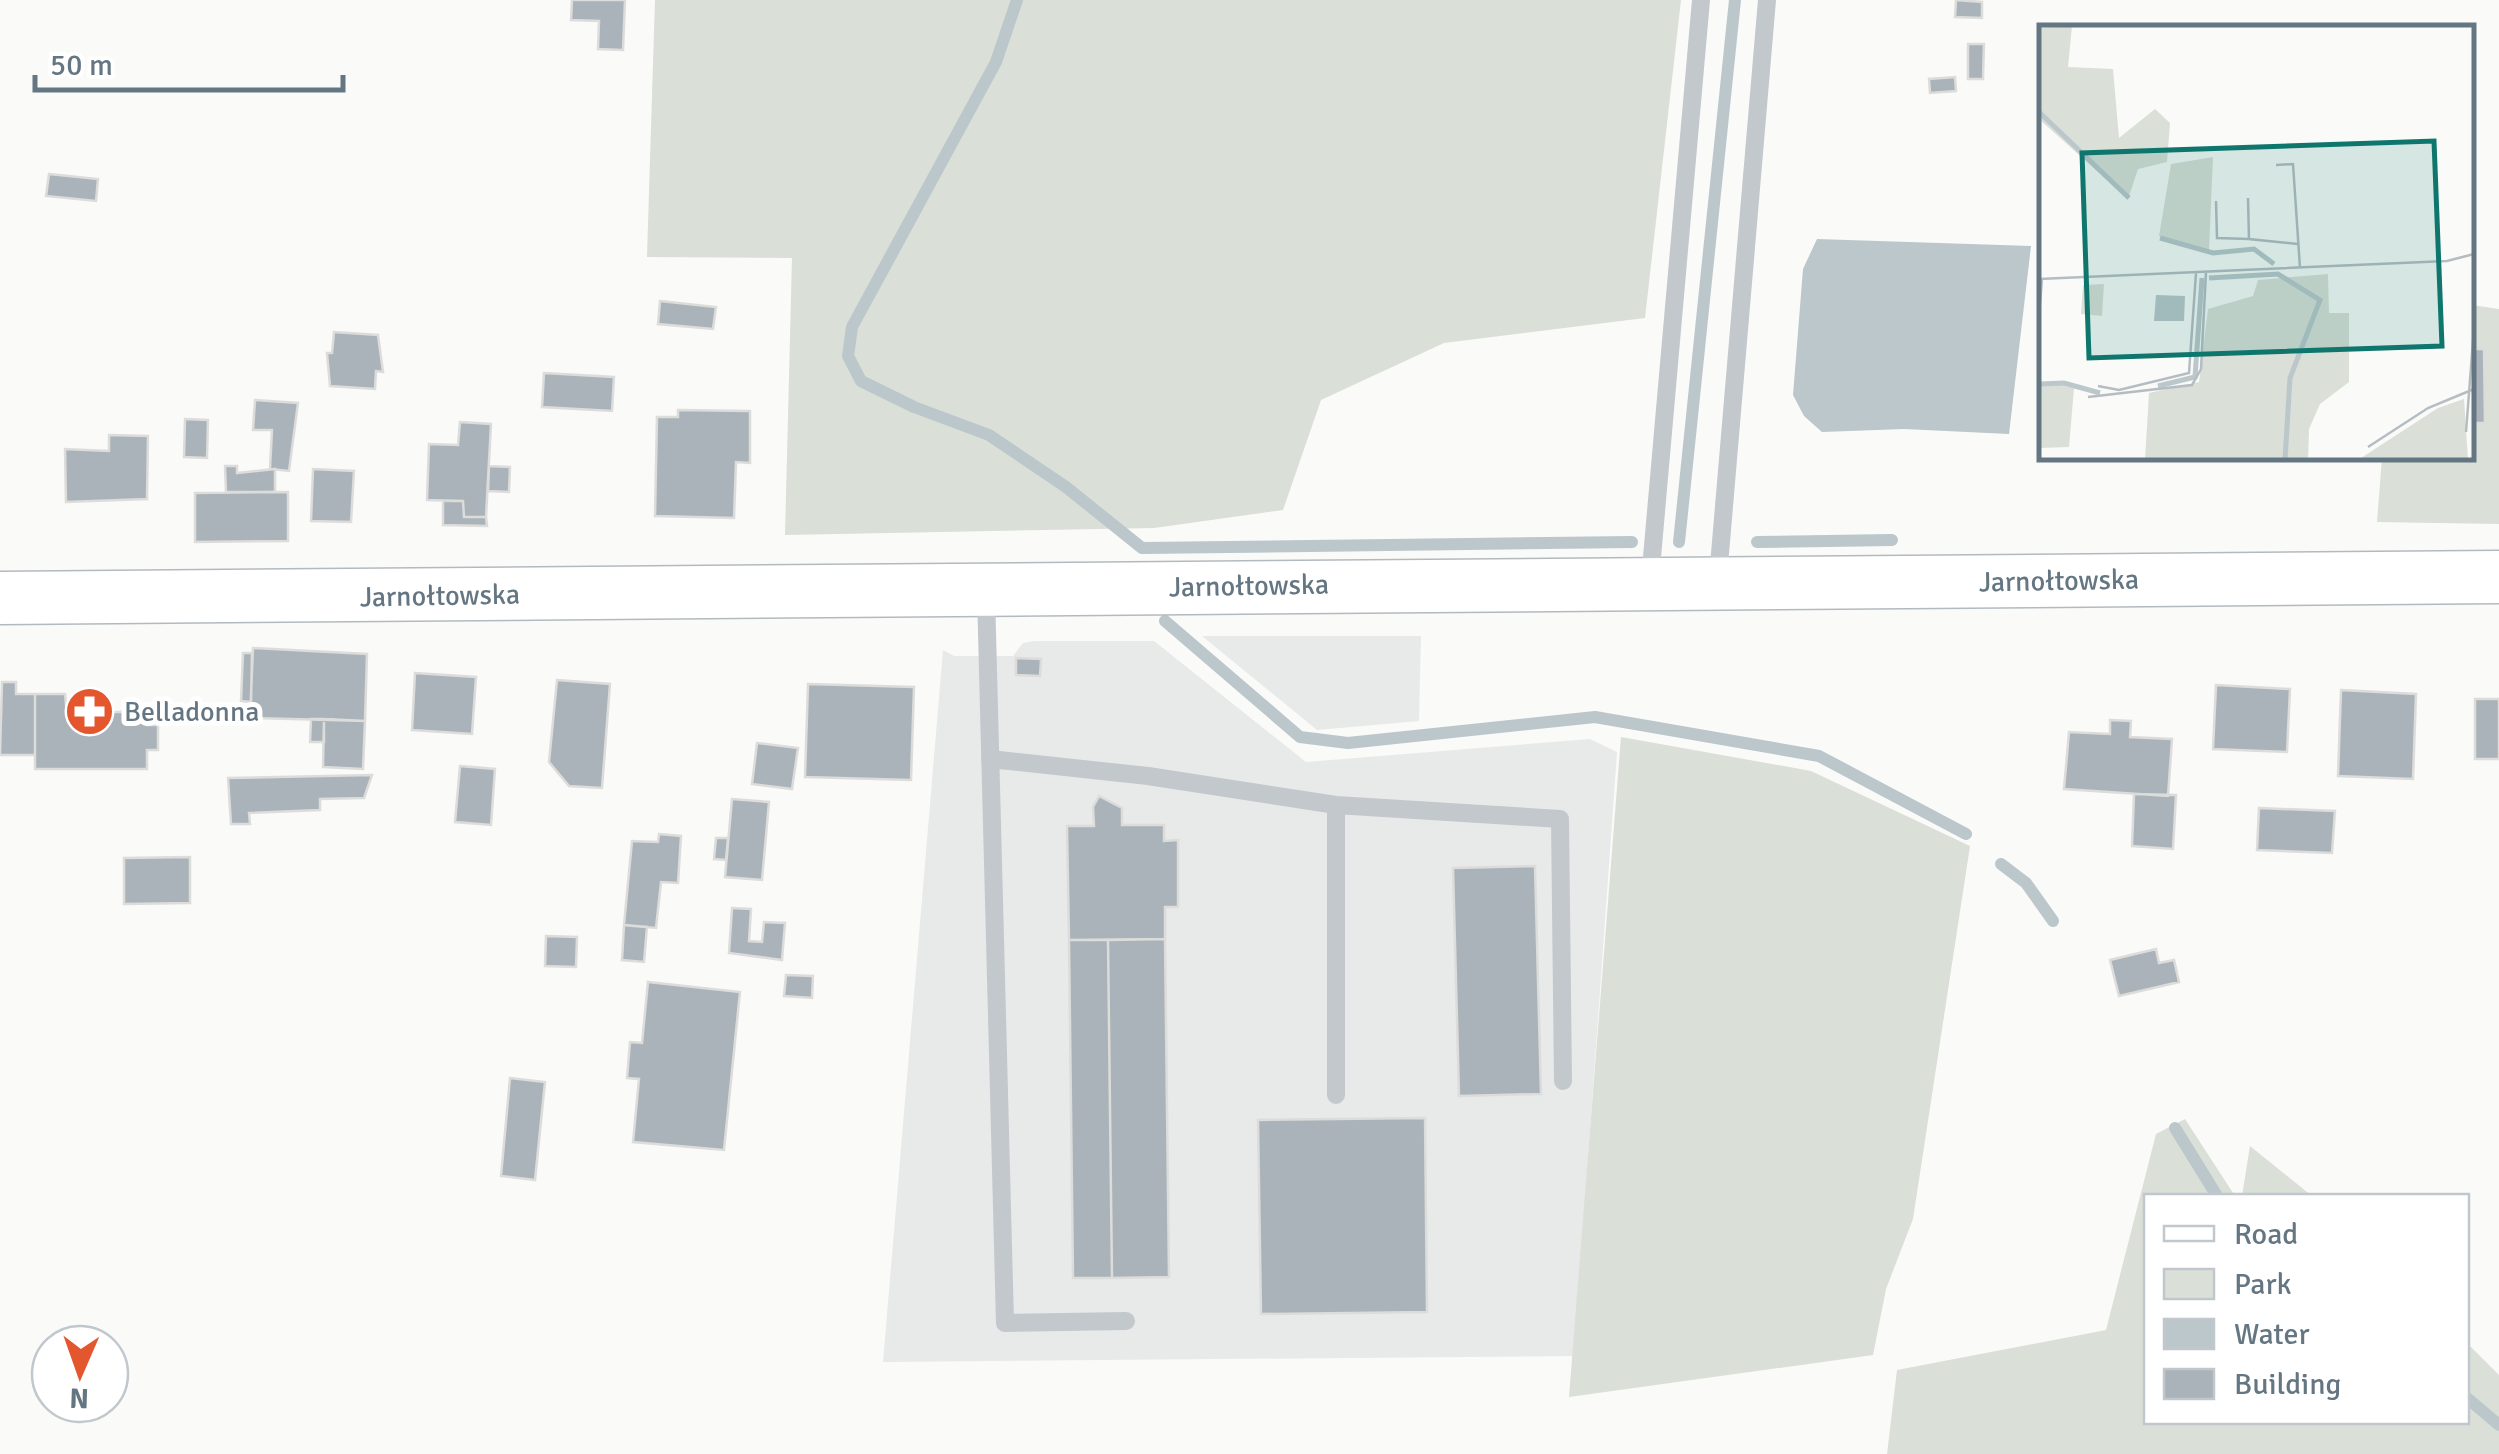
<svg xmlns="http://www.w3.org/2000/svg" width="2499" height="1454" viewBox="0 0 2499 1454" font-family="Signika,sans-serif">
<rect width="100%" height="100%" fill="#fafaf8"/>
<path fill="#e8e9e9" d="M1202 636H1421L1419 721 1317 730Z
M1034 641H1154L1306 762 1590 739 1617 752 1574 1356 883 1362 943 650 954 656H1013L1023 643Z"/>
<path fill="#dadfd7" d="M655 0H1681L1645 318 1444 343 1321 400 1283 510 1154 528 785 535 792 258 647 257Z
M2472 305 2499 309V524L2377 522 2382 458H2472Z
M1621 737 1811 771 1970 846 1913 1219 1886 1289 1873 1355 1569 1397Z
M2185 1119 2235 1196H2146V1422H2466L2467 1343 2499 1375V1454H1887L1897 1370 2106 1330 2156 1134Z
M2250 1146 2312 1196H2242Z"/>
<path fill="#bbc7cb" d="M1817 239 2031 246 2009 434 1904 429 1822 432 1804 416 1793 395 1803 269Z"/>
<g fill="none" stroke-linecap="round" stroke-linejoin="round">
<path stroke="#bbc7cb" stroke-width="12" d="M1017 0 996 62 852 327 848 356 861 381 914 407 989 435 1066 487 1142 548 1632 542
M1679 542 1735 0
M1757 542 1892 540
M1165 621 1300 737 1348 743 1595 717 1819 756 1966 834
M2001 864 2026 883 2053 921
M2175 1128 2217 1196
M2466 1397 2499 1425"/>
</g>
<path fill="#aab3b9" stroke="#dcdcda" stroke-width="2.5" d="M572 0H625L623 50 598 49 599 21 571 20Z
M1956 0 1982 2V18L1955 17Z
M1968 44H1984L1983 79H1968Z
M1955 77 1956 91 1930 93 1929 79Z
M49 174 98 179 96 201 46 196Z
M660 301 716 307 713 329 658 324Z
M334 332 378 335 383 372 376 371 375 389 330 386 327 353H332Z
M2472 349H2484L2485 423H2472Z
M544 373 614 377 612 411 542 407Z
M255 400 298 403 289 471 270 469 272 430H253Z
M678 410 750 411V463L736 462 734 518 655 516 657 417H678Z
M185 419 208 420 207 458 184 457Z
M460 422 491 424 486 517H464L463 501 427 500 429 444 458 445Z
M109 435 148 436 147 499 66 502 65 449 109 451Z
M225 466H237V473L275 469V492H226Z
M489 466 510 467 509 492 488 491Z
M313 469 354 471 351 522 311 521Z
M288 492V541L195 542V493Z
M443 501H463L464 517H486L487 526 443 525Z
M253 648 367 654 365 721 250 718Z
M243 653H252L251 702 241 701Z
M1016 658 1041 659 1040 676 1016 675Z
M415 673 476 677 472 734 412 730Z
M557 680 610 684 602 788 569 786 549 762Z
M2 682H16V694H35V755H0Z
M808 684 914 687 911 780 805 777Z
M2216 685 2290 689 2287 752 2213 749Z
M2341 690 2416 694 2413 779 2338 776Z
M35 694H65L66 705H105L110 712H121L127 705H148L147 725H158V750H147V769H35Z
M2475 699H2499V759H2475Z
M311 719H324V742H310Z
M324 719 365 721 363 769 323 767Z
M2110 720 2131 721 2130 737 2172 739 2168 796 2064 789 2069 732 2110 734Z
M757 743 798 748 792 789 752 784Z
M460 766 495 769 491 825 455 822Z
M372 775 364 798 320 799V810L249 813 250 824H231L228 778Z
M2134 794 2176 795 2173 849 2132 846Z
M1099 796 1122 808V825H1164V841L1178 840V907H1165V939L1069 940 1067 826H1094L1093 807Z
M732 799 769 802 762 880 725 877Z
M2259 808 2335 811 2332 853 2257 850Z
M659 834 681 836 678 883 661 882 656 928 624 925 632 841 658 842Z
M716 838H728L726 860 714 859Z
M190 857V903L124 904V858Z
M1535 866 1541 1094 1459 1096 1453 868Z
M732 908 751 909 749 941 762 942 764 922 785 923 782 960 729 953Z
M624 925 647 927 644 962 622 960Z
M546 936 577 937 576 967 545 966Z
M1165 939 1169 1277 1112 1278 1108 940Z
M1069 940H1108L1112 1278H1073Z
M2156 949 2159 963 2174 960 2179 982 2119 996 2110 960Z
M786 975 813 976 812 998 784 996Z
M648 982 740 992 724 1150 633 1142 639 1079 627 1078 630 1042 642 1043Z
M510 1078 545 1082 535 1180 501 1176Z
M1425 1118 1427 1312 1261 1314 1258 1120Z"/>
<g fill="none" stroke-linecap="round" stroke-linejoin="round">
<defs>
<path id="secondary" d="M0 598 2499 577"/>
</defs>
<use href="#secondary" stroke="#b3babf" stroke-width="55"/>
<path stroke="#c3c8cc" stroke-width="18" d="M1718 577 1767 0
M1650 580 1701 0
M986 594 1005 1323 1126 1321
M990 759 1148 776 1336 805V1095
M1336 805 1560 819 1563 1081"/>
<use href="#secondary" stroke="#fff" stroke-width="52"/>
</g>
<defs>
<symbol id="pharmacy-disc" viewBox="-11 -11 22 22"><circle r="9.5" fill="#e4572e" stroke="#fff"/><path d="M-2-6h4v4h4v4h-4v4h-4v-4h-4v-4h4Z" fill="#fff"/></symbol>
</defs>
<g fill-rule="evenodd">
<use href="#pharmacy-disc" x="62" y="684" width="55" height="55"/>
</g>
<g text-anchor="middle" stroke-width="10" stroke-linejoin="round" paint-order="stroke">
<g font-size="28" fill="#657683" stroke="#fff">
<text transform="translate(2059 580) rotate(-1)" y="10">Jarnołtowska</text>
<text transform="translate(1249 585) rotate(-1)" y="10">Jarnołtowska</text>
<text transform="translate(440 595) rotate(-1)" y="10">Jarnołtowska</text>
</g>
<g font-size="28" fill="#657683" stroke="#fff" text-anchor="start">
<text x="124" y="721">Belladonna</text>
</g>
</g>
<g transform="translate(2039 25)">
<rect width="435" height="435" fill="#fafaf8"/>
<path d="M33 1 29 42 74 44 80 113 116 84 131 98 128 137 99 144 89 174 0 94V3ZM174 132 170 225 120 211 132 139ZM289 249 290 288H310V357L281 379 270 404 269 435H106L110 368 160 357 169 284 214 271 219 255ZM65 259 63 291 42 289 44 260ZM16 359 35 363 30 422 0 423V361ZM425 374 429 435H319L399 383Z" fill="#dadfd7"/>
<path d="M117 270 146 271 145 296H115Z" fill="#bbc7cb"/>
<path fill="none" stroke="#bbc7cb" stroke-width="5" d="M0 87 90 173M121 213 174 228 215 224 235 239M170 253 239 249 281 275 251 353 246 435M0 359 25 358 61 368M119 361 156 352 163 253"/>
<path fill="none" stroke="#b5bdc2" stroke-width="2.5" d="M237 140 254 139 261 243M209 173 210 214 259 219M177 176 178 213 210 214M0 254 408 236 435 229M0 291 3 254M59 361 80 365 150 348 157 248M49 372 153 360 162 344 167 247M427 407 435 303M329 422 389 383 435 364"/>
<path fill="#0f766e" fill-opacity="0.15" stroke="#0f766e" stroke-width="5" d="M395 116 403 321 50 333 43 128Z"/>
<rect width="435" height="435" fill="none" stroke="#657683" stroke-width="5"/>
</g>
<rect x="2144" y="1194" width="325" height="230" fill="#ffffff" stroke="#c1c8cd" stroke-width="2.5"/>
<rect x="2164" y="1226" width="50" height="15" fill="#ffffff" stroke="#c1c8cd" stroke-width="2.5"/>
<text x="2234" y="1244" font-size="30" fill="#657683">Road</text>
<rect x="2164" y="1269" width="50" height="30" fill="#dadfd7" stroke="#c1c8cd" stroke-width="2.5"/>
<text x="2234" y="1294" font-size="30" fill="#657683">Park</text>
<rect x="2164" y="1319" width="50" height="30" fill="#bbc7cb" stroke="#c1c8cd" stroke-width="2.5"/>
<text x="2234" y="1344" font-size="30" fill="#657683">Water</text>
<rect x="2164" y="1369" width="50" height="30" fill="#aab3b9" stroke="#c1c8cd" stroke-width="2.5"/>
<text x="2234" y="1394" font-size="30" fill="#657683">Building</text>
<g transform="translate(80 1374) rotate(182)"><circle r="48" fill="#ffffff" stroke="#c1c8cd" stroke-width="2.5"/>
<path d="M0-8L18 38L0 25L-18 38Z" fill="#e4572e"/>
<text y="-15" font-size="28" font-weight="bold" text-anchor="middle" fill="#657683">N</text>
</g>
<path d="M35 75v15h308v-15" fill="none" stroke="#657683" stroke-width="5"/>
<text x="50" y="75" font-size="30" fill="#657683" stroke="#ffffff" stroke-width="8" paint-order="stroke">50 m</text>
</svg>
